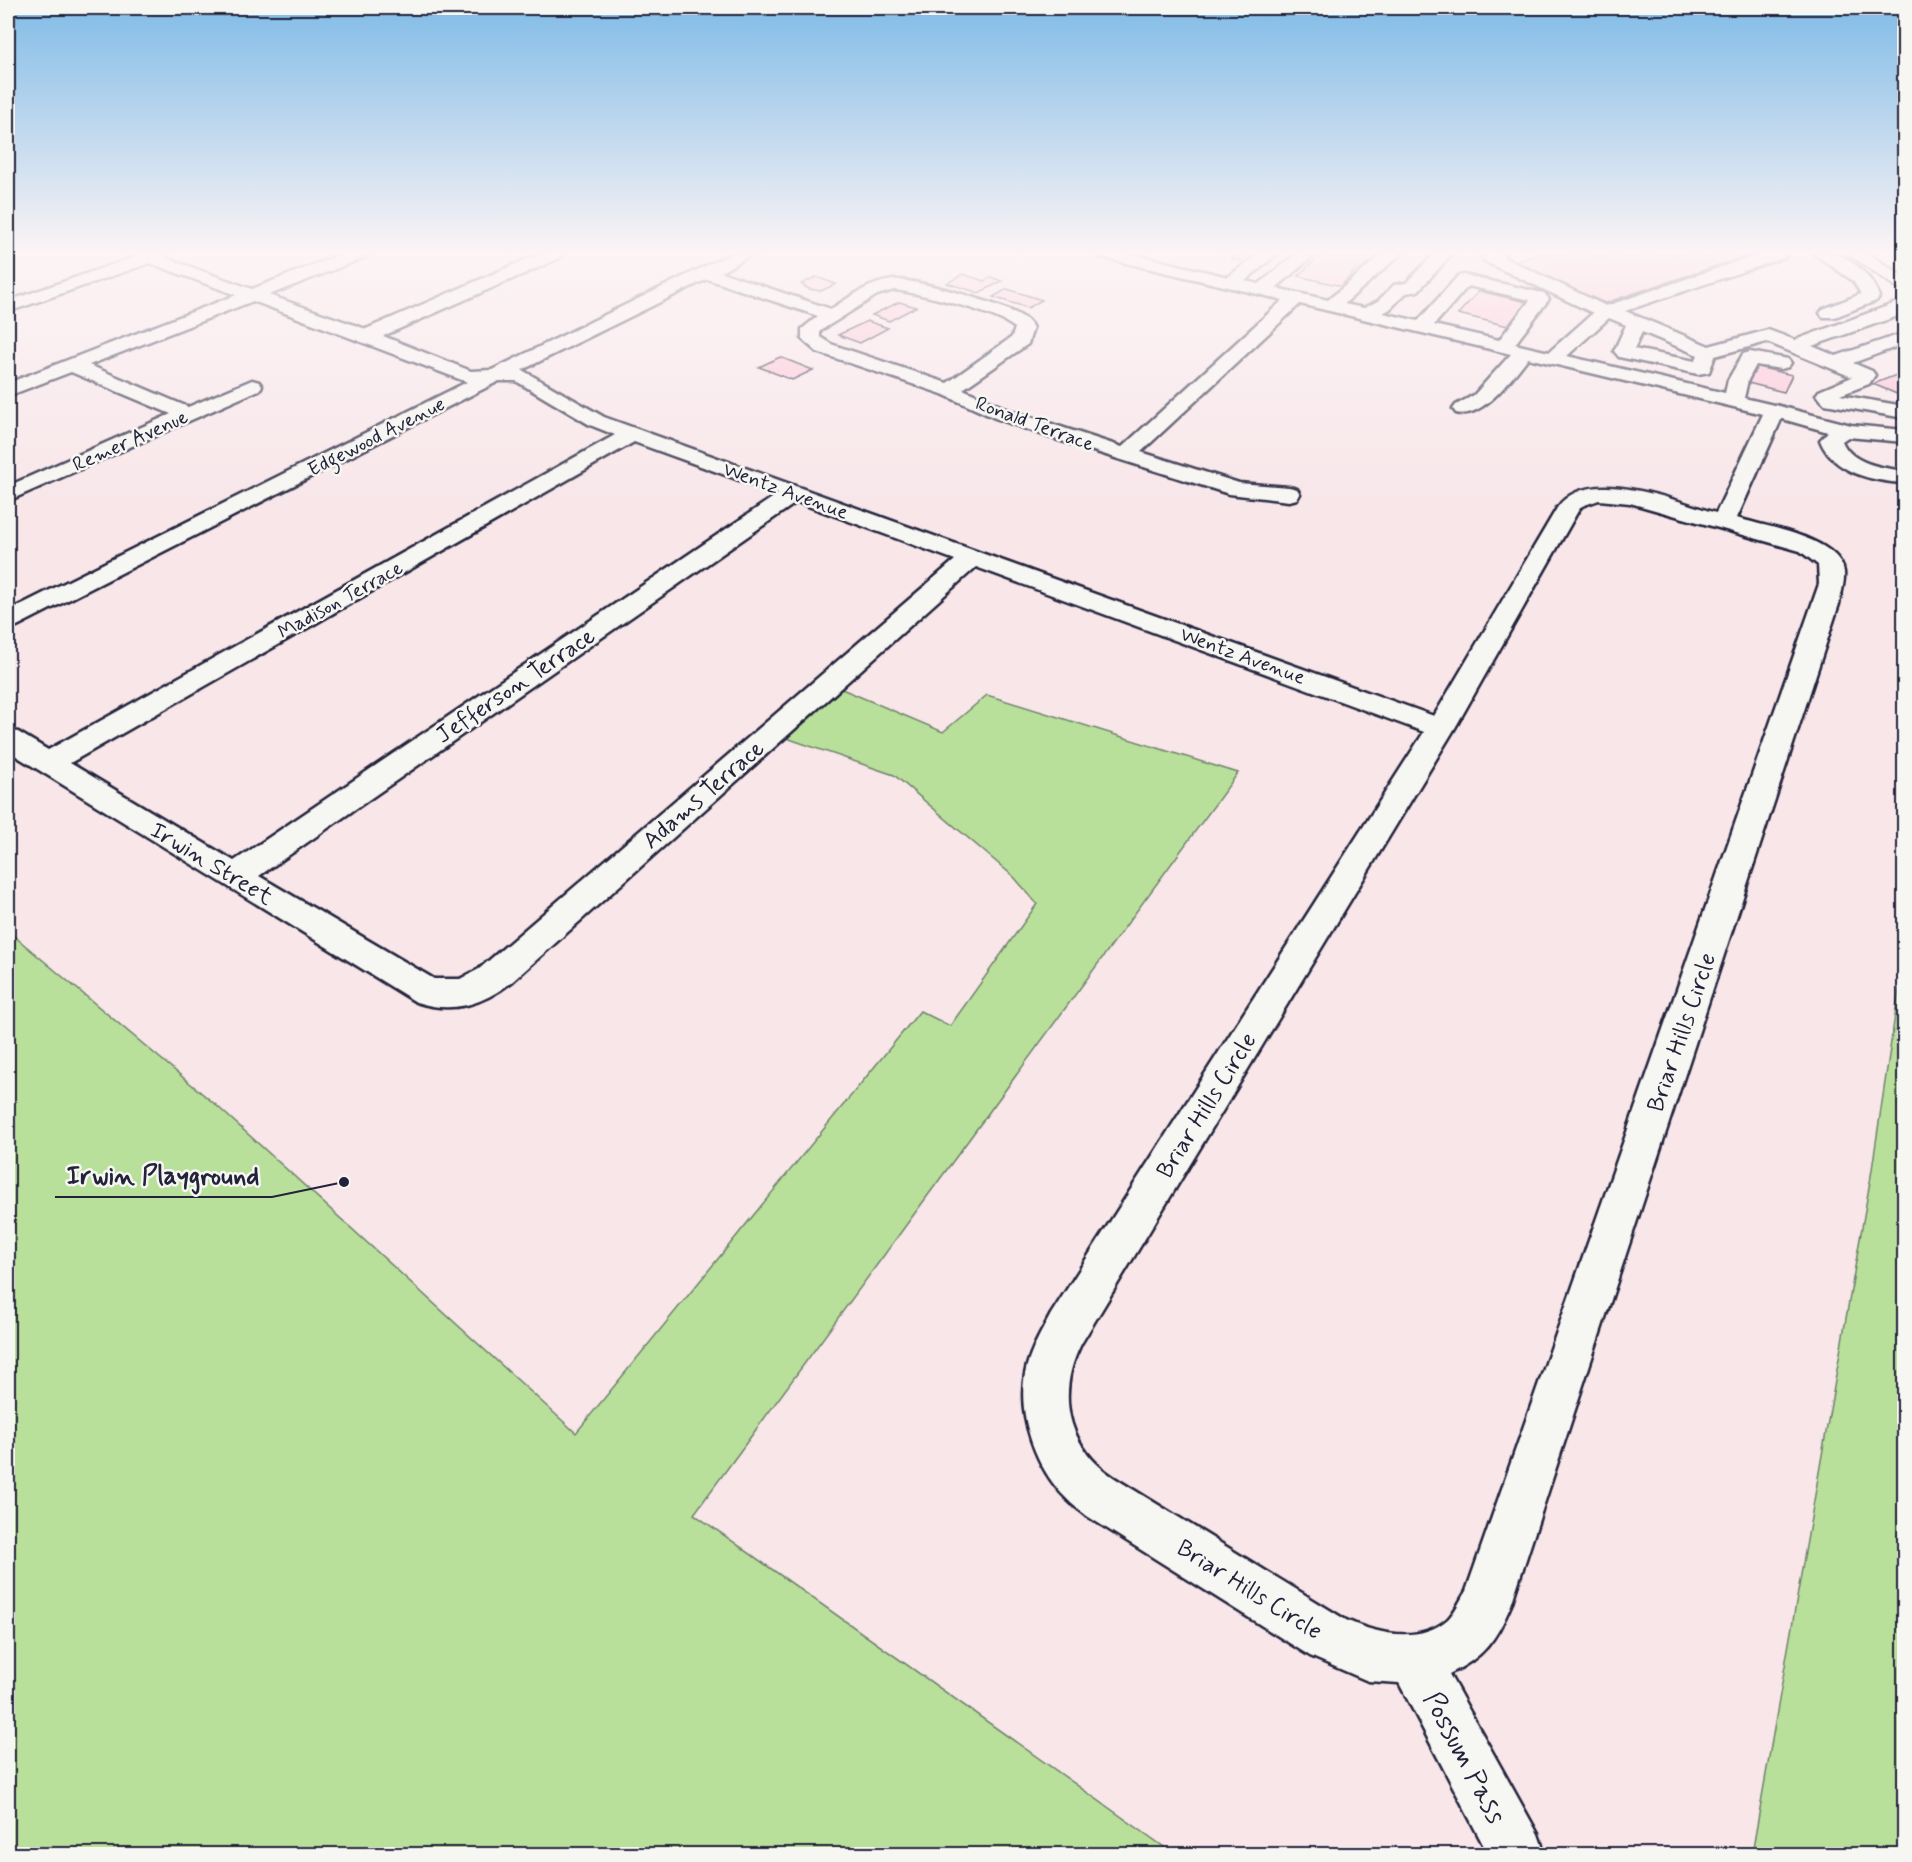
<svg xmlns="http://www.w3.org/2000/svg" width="1912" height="1862" viewBox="0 0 1912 1862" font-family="Mynerve,sans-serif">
<rect width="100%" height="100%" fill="#f8e6e9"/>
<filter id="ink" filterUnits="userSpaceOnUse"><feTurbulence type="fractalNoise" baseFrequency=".0167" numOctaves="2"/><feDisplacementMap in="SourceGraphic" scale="12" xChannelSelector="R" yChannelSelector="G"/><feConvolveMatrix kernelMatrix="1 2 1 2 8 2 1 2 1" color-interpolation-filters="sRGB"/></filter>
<g filter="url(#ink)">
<path fill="#b9e09b" stroke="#6e816b" stroke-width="1.5" d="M823 681 943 732 987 695 1238 773 694 1514 1174 1854H8V931L216 1105 576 1433 920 1011 950 1026 1037 904 1014 877 894 775 766 731Z
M1904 955V1854H1752L1871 1176Z"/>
<path fill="#fcc2d5" stroke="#22223b" stroke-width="1.5" d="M1238 253H1261L1249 263 1231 259Z
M1322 253H1380L1370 264 1367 263 1360 271 1356 270 1341 286 1298 276Z
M1542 253H1590L1599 257 1610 253H1755L1605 303 1509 263Z
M963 274 984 281 991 277 1002 281 979 293 947 283Z
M816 277 836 284 821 291 809 289 801 284Z
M1007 289 1042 300 1028 308 993 297Z
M1479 291 1531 303 1512 327 1458 314Z
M899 302 916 307 889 321 872 315Z
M867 321 888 328 860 343 838 335Z
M780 357 813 370 792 380 759 367Z
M1753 366 1792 375 1784 392 1744 382Z
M1904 372V397L1873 384Z"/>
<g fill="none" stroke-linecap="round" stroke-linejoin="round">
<defs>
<path id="minor" d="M129 253H168L166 258 252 289 344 253H368L366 257 269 295 366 329 541 253H564L562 257 383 336 471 371 492 370 732 253H754L721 272 831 309C851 296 869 283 893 280 913 278 1008 305 1024 318 1028 320 1031 324 1033 328L1028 344 963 389 1009 410 1122 447 1283 300 1100 257 1098 253H1128L1228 277 1259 253H1278L1245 281 1259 284 1297 253H1316L1276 288 1328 300 1384 253H1402L1344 304 1364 308 1378 301 1394 285 1406 283 1435 253H1453L1418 291 1406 293 1390 309 1383 313 1418 321 1458 276 1464 275 1538 292 1544 293 1549 299 1515 344 1549 352 1593 313 1484 261 1482 257 1484 253H1506L1503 257 1606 306 1763 253H1788L1786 257 1625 311 1709 346 1768 330 1795 340 1904 300V313L1901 315 1812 346 1836 356 1904 333V344L1853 363 1872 371 1875 375 1869 384 1840 395 1904 406V418L1825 404 1816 395 1819 391 1852 377 1767 342 1715 356 1709 372 1698 374 1619 357 1614 351 1626 325 1609 318 1567 356 1725 393 1728 380 1743 354 1750 352 1788 359 1791 363 1788 367 1781 369 1756 365 1748 380 1744 398 1782 407 1785 411 1737 518C1765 527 1839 537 1844 572 1845 582 1841 594 1839 604L1511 1605C1496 1640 1484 1657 1449 1674L1538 1834 1545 1854H1488L1399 1683 1368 1681 1310 1656 1087 1516C1080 1510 1072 1505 1066 1498 1036 1469 1017 1415 1025 1374 1029 1352 1041 1333 1051 1314L1424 732 976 567 513 981C482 1005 453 1014 416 1002L8 751V730L18 732 48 750 615 435 590 425 516 381H499L17 626 8 629V611L467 382 253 301 89 365 188 407 252 380 259 382 262 386 259 390 8 501V486L171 414 71 372 8 396V383L236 295 150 263 8 312V301L134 257ZM707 279 818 316 802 329V339L817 352 942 394 995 418 1046 436 1229 494 1289 501 1297 499 1300 494 1297 489 1289 487 1239 483 1141 452 1300 304 1511 354 1474 395 1456 405 1453 409 1456 413C1483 420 1512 377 1528 358L1763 414 1716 513C1675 501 1587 464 1557 508L1434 716 604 417 522 370ZM1468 286 1530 300 1499 340 1434 325ZM894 290C919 293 997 312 1015 328L1012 337 947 383 831 344 820 337V331L877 295ZM1642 332 1698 355 1695 361 1634 349ZM634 442 778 494 234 861 70 763ZM1599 500 1630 503 1800 551 1818 565 1819 584 1466 1591C1461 1599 1455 1612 1448 1619 1420 1644 1376 1634 1346 1620L1121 1482C1113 1477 1105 1472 1098 1465 1063 1431 1060 1386 1081 1344L1455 728 1578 511 1582 506ZM797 502 955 560 479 969 460 979H434L259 876Z
M1813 253C1819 253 1826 252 1832 253 1850 256 1875 279 1879 297L1876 301 1835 317H1823L1820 313 1823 309 1861 294 1853 281Z"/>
<path id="highway" d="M1847 253H1867L1904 277V289L1898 288Z
M1775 405 1851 425 1904 430V442L1848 437 1842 441C1851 464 1883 468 1904 471V483C1872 481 1833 473 1820 440L1828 432 1768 415 1765 411 1768 407Z"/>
</defs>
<use href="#minor" stroke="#22223b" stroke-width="5"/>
<use href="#highway" stroke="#22223b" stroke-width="5"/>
<path stroke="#22223b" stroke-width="2" stroke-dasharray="1 2" stroke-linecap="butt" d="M1216 260 1226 253"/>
<use href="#minor" fill="#f6f6f2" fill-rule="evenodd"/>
<use href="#highway" fill="#f6f6f2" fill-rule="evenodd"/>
</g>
</g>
<linearGradient id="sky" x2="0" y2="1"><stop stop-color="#80bbe7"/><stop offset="0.49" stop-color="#fcf4f5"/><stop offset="1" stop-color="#fcf4f5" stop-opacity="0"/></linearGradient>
<rect width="1912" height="514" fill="url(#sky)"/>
<g text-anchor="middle" stroke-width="5" stroke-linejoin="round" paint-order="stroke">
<g font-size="20" fill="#22223b" stroke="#f6f6f2">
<text transform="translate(1035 423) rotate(20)" y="7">Ronald Terrace</text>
<text transform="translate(376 436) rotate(-27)" y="7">Edgewood Avenue</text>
<text transform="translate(130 440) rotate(-24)" y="7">Remer Avenue</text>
<text transform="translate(786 490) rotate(20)" y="7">Wentz Avenue</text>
<text transform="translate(340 599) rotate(-29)" y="7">Madison Terrace</text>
<text transform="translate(1243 655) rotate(20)" y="7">Wentz Avenue</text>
</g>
<g font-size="24" fill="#22223b" stroke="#f6f6f2">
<text transform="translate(515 685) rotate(-34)" y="8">Jefferson Terrace</text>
<text transform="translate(703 794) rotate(-41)" y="8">Adams Terrace</text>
<text transform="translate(212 863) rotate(31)" y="8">Irwin Street</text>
<text transform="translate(1681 1032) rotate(-71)" y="8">Briar Hills Circle</text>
<text transform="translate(1206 1105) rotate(-58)" y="8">Briar Hills Circle</text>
<text transform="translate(1250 1589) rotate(32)" y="8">Briar Hills Circle</text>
</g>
<g font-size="28" fill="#22223b" stroke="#f6f6f2">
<text transform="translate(1466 1757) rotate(62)" y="10">Possum Pass</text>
</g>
</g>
<path fill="none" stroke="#22223b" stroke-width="2" d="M344 1182L272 1197H55"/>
<circle fill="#22223b" stroke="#f6f6f2" stroke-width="2" cx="344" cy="1182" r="6"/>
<g font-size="26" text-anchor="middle" font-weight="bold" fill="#22223b" stroke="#f6f6f2" stroke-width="5" stroke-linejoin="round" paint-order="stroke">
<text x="163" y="1184">Irwin Playground</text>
</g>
<rect width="1912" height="1862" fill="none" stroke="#f6f6f2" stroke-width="30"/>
<rect x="15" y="15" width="1882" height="1832" fill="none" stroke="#22223b" stroke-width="2" filter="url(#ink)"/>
</svg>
